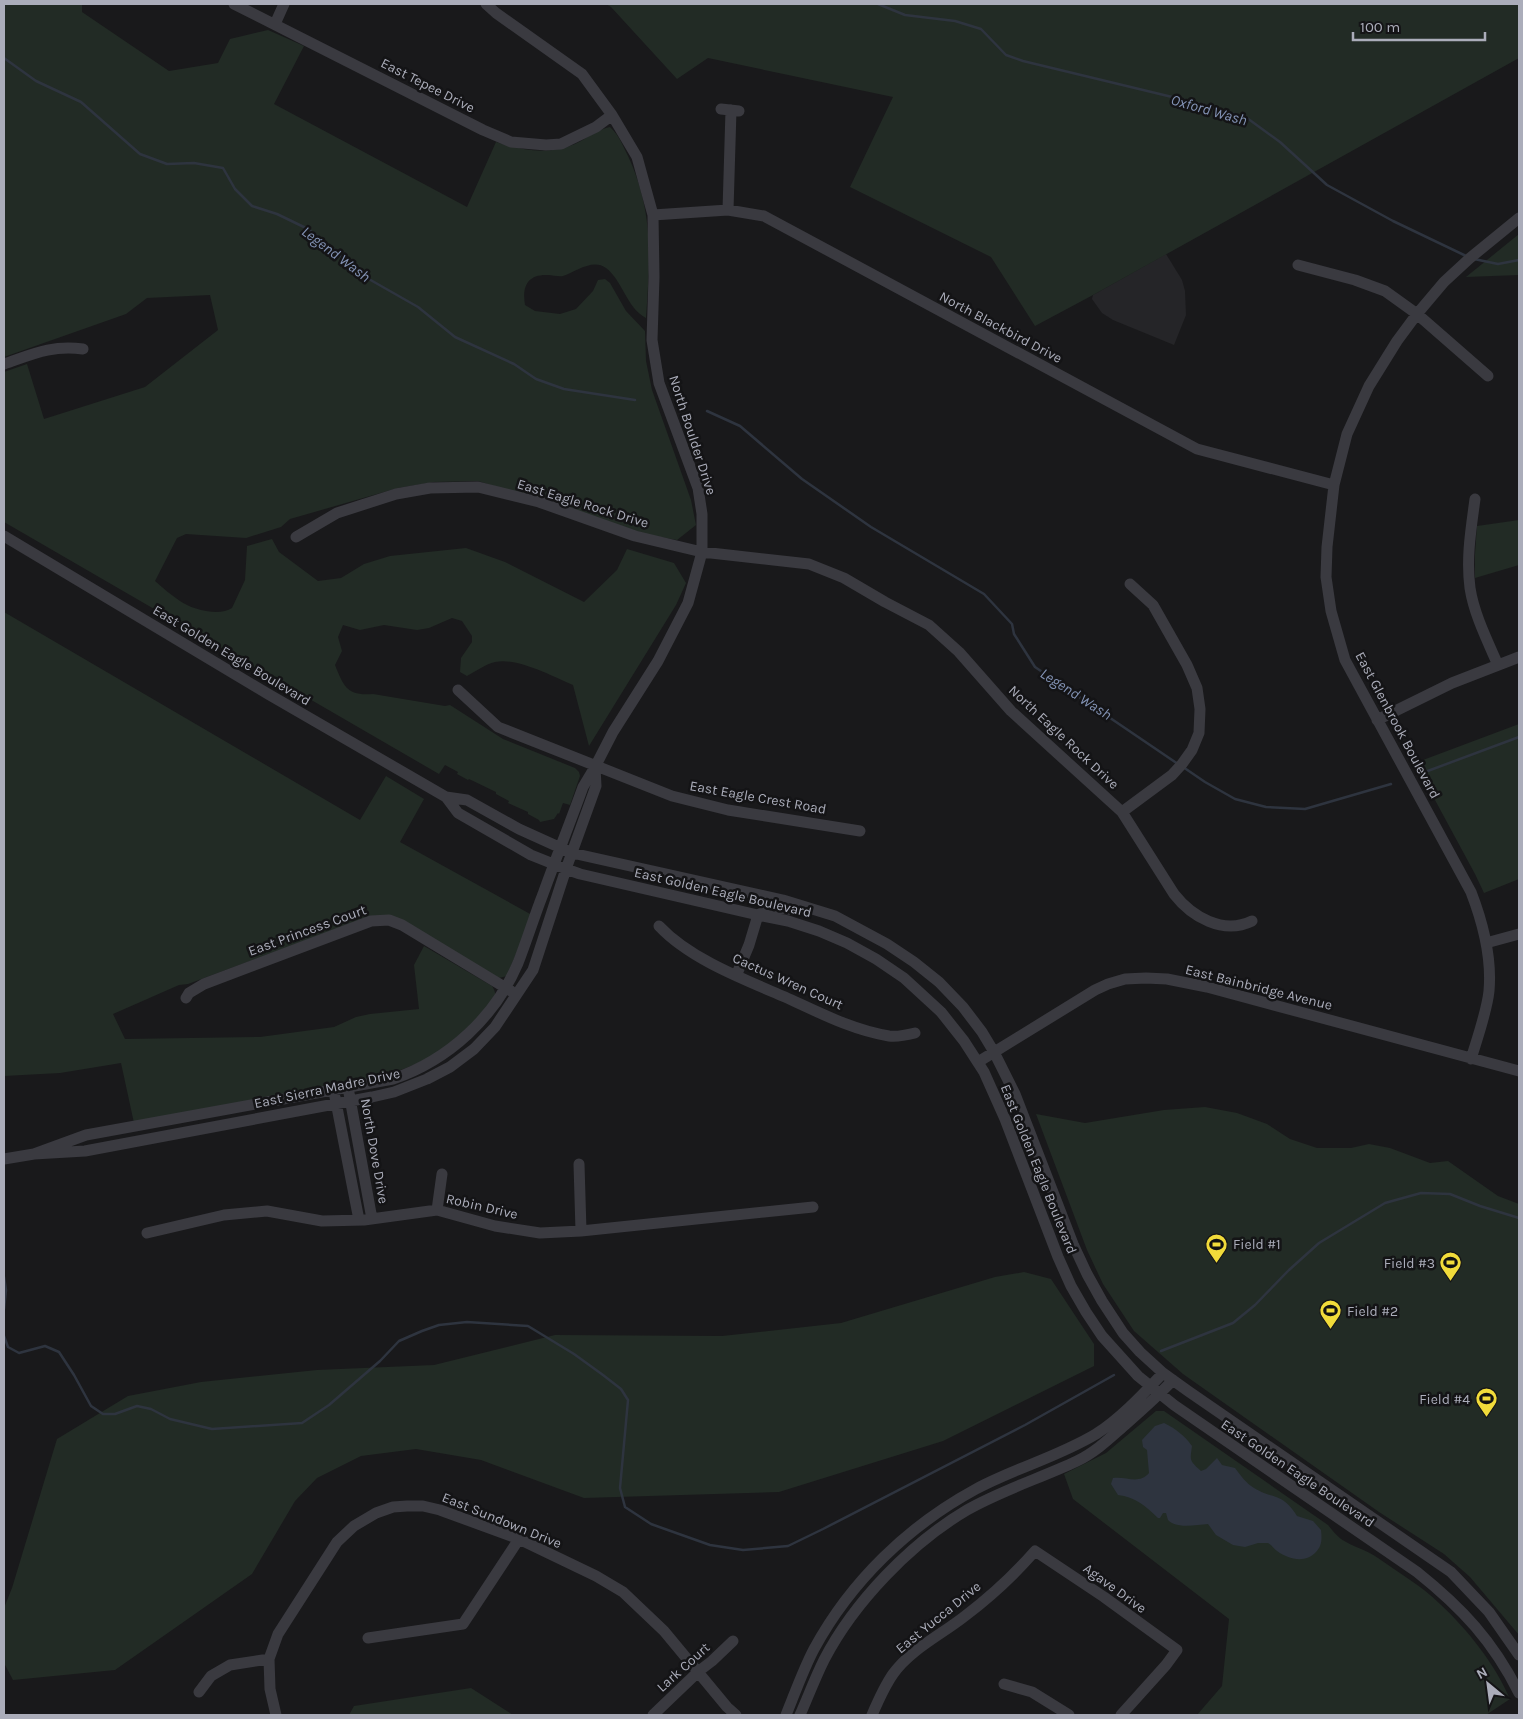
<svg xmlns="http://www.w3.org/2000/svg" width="1523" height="1719" viewBox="0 0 1523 1719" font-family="Karla,sans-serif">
<rect width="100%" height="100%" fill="#19191b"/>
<path fill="#252528" d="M1166 254 1182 280 1185 291 1186 315 1174 345 1113 320 1102 313 1092 299 1093 295Z"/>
<path fill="#222b25" d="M4 4H82V12L169 71 218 63 230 39 268 30 304 46 274 104 467 207 496 142C524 151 551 156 579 142 589 137 599 129 610 127 619 135 623 146 628 156 654 212 650 259 646 318 626 307 623 281 606 268 593 258 575 272 563 276 558 277 553 275 548 275 527 274 522 287 525 305L535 311 560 314 576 309 593 291 598 280 605 279 610 283 626 311 645 331 646 361 652 390 691 500 696 525 677 540 649 535 478 481 434 482 398 488 290 519 281 527 246 538 186 534 177 538 155 581C163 588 171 595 180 601 191 609 219 617 232 608L245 580 247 546 272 539 279 552 318 581 341 578 364 564 390 556 466 548 505 562 584 602 617 570 627 549 674 563 686 583 676 605 589 746 573 685C552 676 517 657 495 662 486 664 476 671 467 676L460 672 461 658 472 642V636L462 621 452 618 429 628 417 630 384 625 360 630 343 625 338 637 342 651 335 665C344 687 347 696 373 694L445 706 450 705 503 739 575 768 579 772 580 776 570 805 563 803 559 814 558 813 554 819 540 822 539 820 528 814V812L508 803 509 801 496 794V792L469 779 468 780 457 774 458 772 445 765 439 774 4 522V372L27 364 44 419 145 387 218 330 210 295 147 298 126 314 4 357Z
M606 4H1519V58L1093 295 1035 326 991 257 850 187 893 97 708 58 677 79 611 7Z
M1519 234V275L1466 277Z
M1519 520V565L1475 578V554L1477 526Z
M4 612 360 820 386 776 424 799 400 842 532 915 507 976 499 978 396 918H366L188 984 179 985 113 1014 125 1039 260 1037 334 1027 356 1017 370 1014 419 1009 414 965 424 946 492 986C494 989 496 993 495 997 490 1011 447 1047 433 1055 415 1066 395 1072 375 1078L134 1123 121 1063 60 1073 4 1076Z
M1519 724V879L1484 893 1475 874 1415 763Z
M1205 1107 1237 1113 1267 1124 1290 1139 1317 1148H1351L1369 1144 1390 1148 1430 1163 1448 1161 1498 1196 1519 1204V1635L1470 1577 1444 1554 1379 1512 1183 1374 1134 1331 1103 1284 1087 1250 1036 1114 1085 1123 1164 1110Z
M1024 1272 1051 1279 1094 1344V1366L943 1441 779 1492 584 1498 481 1460 416 1449 361 1456 317 1478 295 1501 252 1574 115 1670 13 1680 4 1663V1608L12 1588 57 1439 128 1396 201 1382 317 1370 434 1365 555 1335 722 1336 841 1323 995 1277Z
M1156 1411H1164L1328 1525C1332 1530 1336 1535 1341 1539 1353 1547 1367 1550 1378 1558 1399 1573 1422 1586 1440 1604 1468 1630 1495 1664 1510 1699L1486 1715H1197L1222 1686 1229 1619 1073 1499 1064 1474 1106 1453Z
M471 1688 513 1715H349L354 1706Z"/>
<path fill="#2e343f" d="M1164 1423C1176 1429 1184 1435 1192 1446 1190 1461 1189 1460 1201 1471L1206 1469 1217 1458 1222 1465 1235 1468C1241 1476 1246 1483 1254 1488 1274 1500 1282 1492 1297 1516L1313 1521 1321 1530C1322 1539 1322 1546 1316 1552 1305 1564 1288 1559 1277 1551 1273 1548 1272 1545 1268 1543H1258L1245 1547 1233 1545 1216 1535 1208 1524C1196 1525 1176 1529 1168 1520L1166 1513H1163L1160 1518H1158C1146 1506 1135 1497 1118 1495L1111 1484 1113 1478C1126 1476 1139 1485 1149 1473L1147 1450 1143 1447 1142 1440 1155 1426Z"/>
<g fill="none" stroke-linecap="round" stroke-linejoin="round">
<path stroke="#2e343f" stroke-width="2.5" d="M878 4 905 15 955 21 981 29 1006 55 1023 61 1197 103 1247 118 1280 142 1327 185 1393 221 1466 256
M4 58 36 81 81 102 140 154 167 164 194 163 223 168 235 189 252 206 277 214 308 229 336 251 353 270 418 307 455 337 514 364 536 379 564 389 635 400
M1474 259 1498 264 1519 260
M707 411 740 426 802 479 871 527 984 594 1012 624 1014 634 1035 667 1178 764
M1183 767 1205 782 1235 799 1266 807 1305 809 1391 784
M1425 772 1519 737
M4 1277 6 1290 4 1309
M4 1336 8 1347 19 1353 45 1346 59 1352 74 1375 91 1406 103 1414H115L137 1406 151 1409 170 1419 212 1429 302 1423 329 1405 380 1361 399 1341 422 1331 439 1325 467 1322 528 1326 574 1354 603 1375 621 1389 628 1400 620 1488 625 1507 651 1524 710 1545 743 1550 788 1546 823 1529 1025 1425 1114 1375
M1161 1351 1233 1323 1255 1305 1289 1270 1319 1243 1385 1203 1421 1193 1450 1194 1480 1206 1519 1218"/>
<path stroke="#3a3a40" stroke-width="11" d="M234 4 483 130 511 142 546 145 561 144 596 127 612 115
M275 24 284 4
M721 109 739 111
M728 210 731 110
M653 215 728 210 764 216 1197 449 1334 485
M1298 265 1355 280 1385 291 1417 314 1488 376
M4 364C33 354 51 345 83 349
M1475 499C1471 529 1466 558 1470 588 1474 614 1487 640 1498 665
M4 536 268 694 446 797 458 813 531 855 566 869 580 874 758 915 788 921 819 931 847 943 876 959 904 978 941 1012 964 1041 984 1072 1005 1119 1058 1257 1071 1286 1086 1312 1102 1336 1138 1376 1174 1405 1417 1572C1462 1608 1493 1641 1519 1693
M296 537 337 513 396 494 430 488 478 487 539 502 635 536 702 552 809 564 844 578 885 602 929 625 959 652 1011 711 1122 812 1174 894C1192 917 1223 935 1252 921
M458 690 498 727 672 796 728 810 860 831
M1377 720 1452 683 1519 657
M446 797 467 800 519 829 572 853 783 900 835 916 887 944 914 962 939 982 963 1007 982 1032 994 1052 1015 1094 1073 1244 1087 1274 1102 1301 1123 1333 1140 1352 1163 1373 1188 1391 1451 1572 1489 1612 1519 1655
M1122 812 1172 775 1182 764 1192 750 1199 733 1200 709 1197 688 1187 665 1153 605 1130 584
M659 926C690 959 743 979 785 997 818 1012 852 1030 889 1036 897 1037 907 1035 915 1033
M1486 943 1519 934
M736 976 749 945 758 915C773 907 778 907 795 910
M186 998 189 993 204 984 371 921 389 920 402 925 511 991
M1471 1059C1477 1039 1487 1011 1489 991 1492 957 1483 923 1471 892L1345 660 1331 611 1326 577 1327 547 1334 485 1347 434 1369 386 1397 341 1417 314 1444 282 1470 258 1519 218
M978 1062 1095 990 1108 984 1125 979 1146 978 1167 979 1207 987 1519 1071
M349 1093 372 1219
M335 1097 359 1220
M34 1154 86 1135 393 1079C449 1060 495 1017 518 963 527 940 534 917 543 894 556 858 570 823 583 787L595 767 613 732 658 661 688 603 702 552V514L698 488 659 383 652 340 654 277 653 215 637 157 612 115 582 74 496 13 486 4
M4 1159 34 1154 85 1151 372 1097 394 1092 427 1079 450 1067 474 1049 495 1027 533 970 566 869 596 786 595 767
M579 1164 581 1231
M437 1210 442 1174
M147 1233 224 1215 267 1211 322 1221 364 1220 437 1210 495 1226 540 1233 581 1231 813 1207
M368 1638 463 1624 519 1539
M1004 1684 1032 1692 1069 1715
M199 1692 211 1676 230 1665 269 1659
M276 1715 270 1689 269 1659 278 1634 337 1542 354 1526 376 1513 393 1507 407 1506H423L440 1510 519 1539 596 1576 623 1592 664 1631 727 1707 736 1715
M653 1715 699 1671 712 1661 733 1641
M786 1715C795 1693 803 1670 814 1649 851 1581 908 1526 976 1489 1015 1468 1058 1457 1096 1434 1121 1418 1143 1394 1163 1373
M800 1715C808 1697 815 1678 824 1660 854 1602 911 1543 967 1510 1002 1490 1041 1478 1077 1461 1096 1452 1111 1437 1126 1424 1142 1410 1158 1396 1173 1380
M872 1715C878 1701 884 1687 893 1674 911 1649 941 1635 965 1616 990 1597 1014 1575 1035 1551L1104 1597 1177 1650 1166 1665 1121 1715"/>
</g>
<defs>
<symbol id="stadium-pin" viewBox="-11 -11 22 30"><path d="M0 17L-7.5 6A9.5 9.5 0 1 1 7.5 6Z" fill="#f1db3a" stroke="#141416"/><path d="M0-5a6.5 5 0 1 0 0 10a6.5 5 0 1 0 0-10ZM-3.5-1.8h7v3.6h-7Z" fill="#111"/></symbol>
</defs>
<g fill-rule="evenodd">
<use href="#stadium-pin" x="1204" y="1232" width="25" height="34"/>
<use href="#stadium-pin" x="1438" y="1250" width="25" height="34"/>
<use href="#stadium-pin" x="1318" y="1298" width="25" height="34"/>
<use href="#stadium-pin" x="1474" y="1386" width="25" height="34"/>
</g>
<g text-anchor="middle" stroke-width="5" stroke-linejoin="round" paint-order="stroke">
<g font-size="14" fill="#abadba" stroke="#141416">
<text transform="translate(428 85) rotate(27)" y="5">East Tepee Drive</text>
<text transform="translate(1001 327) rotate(28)" y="5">North Blackbird Drive</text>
<text transform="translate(693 435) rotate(72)" y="5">North Boulder Drive</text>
<text transform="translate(583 503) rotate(17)" y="5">East Eagle Rock Drive</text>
<text transform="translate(232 655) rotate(31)" y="5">East Golden Eagle Boulevard</text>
<text transform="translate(1398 725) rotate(62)" y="5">East Glenbrook Boulevard</text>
<text transform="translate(1064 737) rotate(43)" y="5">North Eagle Rock Drive</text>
<text transform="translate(758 797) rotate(10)" y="5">East Eagle Crest Road</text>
<text transform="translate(723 892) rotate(13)" y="5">East Golden Eagle Boulevard</text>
<text transform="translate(307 930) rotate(-20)" y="5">East Princess Court</text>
<text transform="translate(788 981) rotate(24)" y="5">Cactus Wren Court</text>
<text transform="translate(1259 987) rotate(14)" y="5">East Bainbridge Avenue</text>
<text transform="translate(327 1088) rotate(-12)" y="5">East Sierra Madre Drive</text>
<text transform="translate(375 1151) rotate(80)" y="5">North Dove Drive</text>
<text transform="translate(1039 1169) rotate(68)" y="5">East Golden Eagle Boulevard</text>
<text transform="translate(482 1206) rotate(13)" y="5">Robin Drive</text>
<text transform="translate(1298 1473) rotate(34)" y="5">East Golden Eagle Boulevard</text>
<text transform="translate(502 1520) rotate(22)" y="5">East Sundown Drive</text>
<text transform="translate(1115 1588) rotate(36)" y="5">Agave Drive</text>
<text transform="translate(938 1617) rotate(-39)" y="5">East Yucca Drive</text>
<text transform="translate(683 1667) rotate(-42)" y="5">Lark Court</text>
</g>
<g font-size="14" fill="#abadba" stroke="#141416" text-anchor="start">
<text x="1233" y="1249">Field #1</text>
<text x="1435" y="1268" text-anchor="end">Field #3</text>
<text x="1347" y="1316">Field #2</text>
<text x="1470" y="1404" text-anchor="end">Field #4</text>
</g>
<g font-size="15" font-style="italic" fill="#8393b5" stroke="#141416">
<text transform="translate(1209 110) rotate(16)" y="5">Oxford Wash</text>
<text transform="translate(336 254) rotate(37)" y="5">Legend Wash</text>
<text transform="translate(1076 694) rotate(33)" y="5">Legend Wash</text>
</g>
</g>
<rect width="1523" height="1719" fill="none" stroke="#abadba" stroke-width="10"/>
<g transform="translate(1488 1684) rotate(331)" stroke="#141416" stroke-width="4" paint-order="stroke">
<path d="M0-4L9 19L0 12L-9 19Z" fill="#abadba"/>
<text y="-8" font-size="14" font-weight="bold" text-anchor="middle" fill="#abadba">N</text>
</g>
<path d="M1353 32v8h132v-8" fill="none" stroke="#abadba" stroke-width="2.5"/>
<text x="1360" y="32" font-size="15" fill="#abadba" stroke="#141416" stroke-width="4" paint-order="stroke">100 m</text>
</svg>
